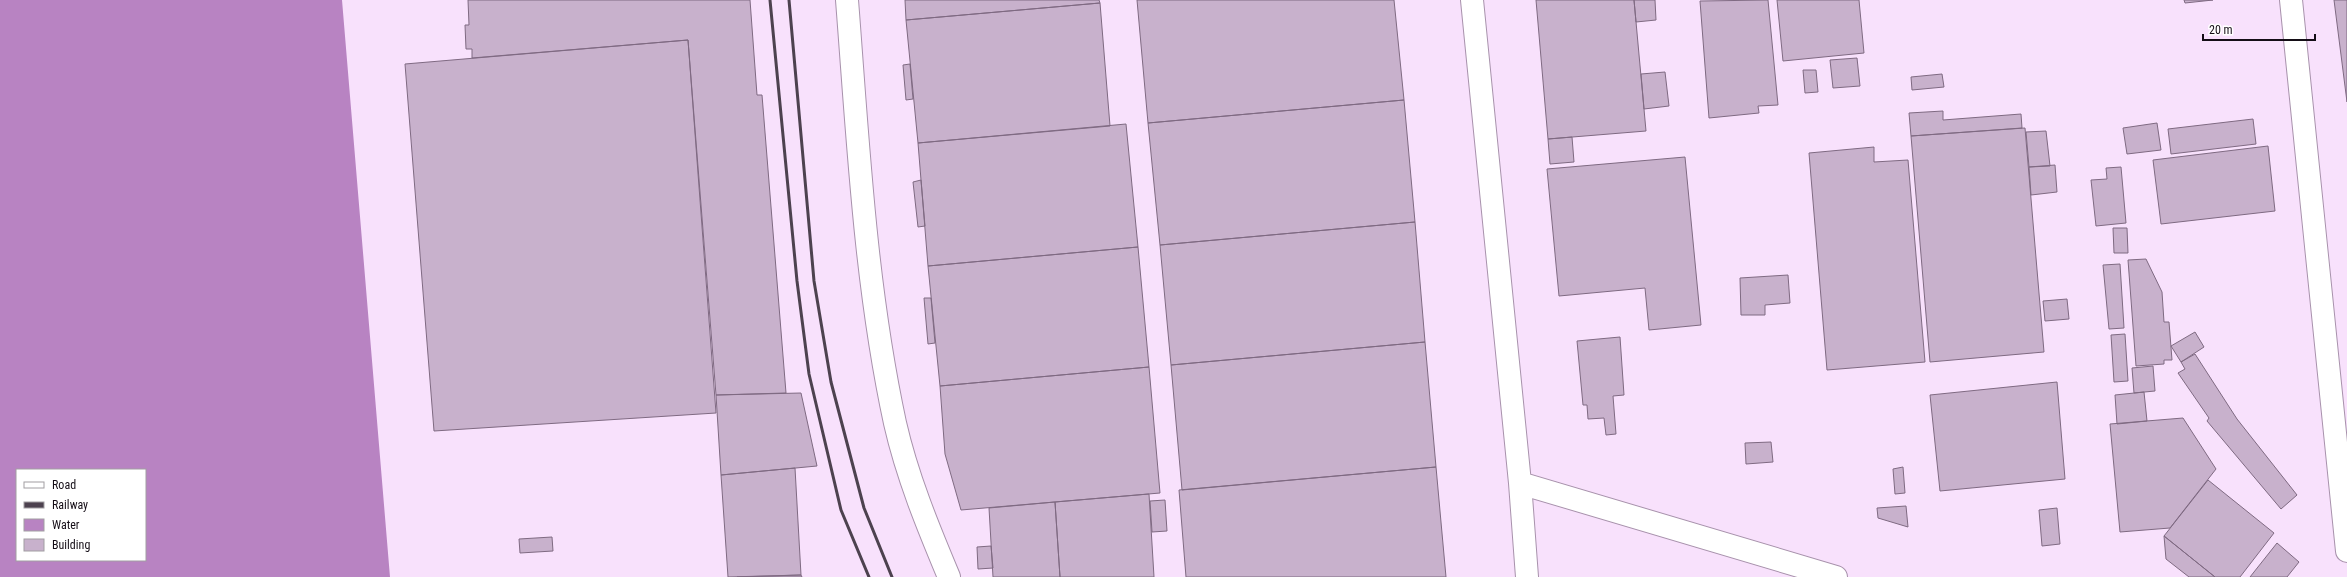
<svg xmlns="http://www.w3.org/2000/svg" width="2347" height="577" viewBox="0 0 2347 577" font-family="'Roboto Condensed',sans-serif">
<rect width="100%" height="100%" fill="#f8e1fc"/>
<path fill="#b883c2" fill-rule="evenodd" d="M0 0H342L390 577H0ZM17 470H145V560H17Z"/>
<path fill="#c8b1cc" stroke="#7f6a82" d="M468 0H750L757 95H762L786 393 716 395 688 40 472 58V49H466L465 25H469Z
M905 0H1099L1100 3 906 20Z
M1137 0H1394L1404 100 1148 123Z
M1536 0H1634L1646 131 1548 139Z
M1634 0H1655L1656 20 1636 22Z
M1768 0 1778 105 1758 106 1759 113 1709 118 1700 1Z
M1777 0H1859L1864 53 1783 61Z
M2184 0H2213L2185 3Z
M2334 0H2347V102Z
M1100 3 1110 126 918 143 906 20Z
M688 40 716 413 434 431 405 64Z
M1857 58 1860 86 1833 88 1830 60Z
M910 64 913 99 906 100 903 65Z
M1803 70H1816L1818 92 1805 93Z
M1665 72 1669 106 1644 109 1641 74Z
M1942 74 1944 87 1912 90 1911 77Z
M1404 100 1415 222 1160 245 1148 123Z
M1943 111V120L2021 114 2022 128 1911 136 1909 113Z
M2253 119 2256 144 2171 154 2168 129Z
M2157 123 2161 150 2127 154 2123 128Z
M1126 124 1138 247 928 266 918 143Z
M2025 128 2044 352 1930 362 1911 136Z
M2046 131 2050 166 2029 167 2026 132Z
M1572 137 1574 162 1550 164 1548 139Z
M2268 146 2275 211 2161 224 2153 160Z
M1874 147V162L1908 160 1925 362 1827 370 1809 153Z
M1685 157 1701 325 1649 330 1645 288 1559 296 1547 169Z
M2055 165 2057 192 2031 195 2029 167Z
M2121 167 2126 223 2096 226 2091 180 2107 179 2106 168Z
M921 180 925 226 918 227 913 182Z
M1415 222 1425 342 1171 365 1160 245Z
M2113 228H2127L2128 253H2114Z
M1138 247 1149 367 940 386 928 266Z
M2146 259 2162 292 2164 322H2169L2172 360H2164V364L2136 366 2128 260Z
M2120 264 2124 328 2109 329 2103 265Z
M1788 275 1790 303 1765 305V315H1741L1740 278Z
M924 298H931L935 343 928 344Z
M2067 299 2069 319 2045 321 2043 301Z
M2195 332 2204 347 2181 362 2171 346Z
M2125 334 2128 381 2114 382 2111 335Z
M1620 337 1624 395 1613 396 1616 434 1606 435 1604 418 1588 419 1587 405H1583L1577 341Z
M1425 342 1436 467 1182 490 1171 365Z
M2195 354 2237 419 2297 495 2281 509 2207 421 2209 418 2178 373 2185 369 2181 362Z
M2153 366 2155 391 2134 393 2132 368Z
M1149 367 1160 493 961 510 945 454 940 386Z
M2057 382 2065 479 1940 491 1930 395Z
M2144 392 2147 421 2117 424 2115 395Z
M801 393 817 466 721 475 716 395Z
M2183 418 2216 469 2170 528 2120 532 2110 424Z
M1771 442 1773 462 1746 464 1745 443Z
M1436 467 1446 577H1186L1179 490Z
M1903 467 1905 493 1895 494 1893 469Z
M795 468 801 575 728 577 721 475Z
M2208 480 2274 533 2240 577H2215L2164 536Z
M1149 494 1154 577H1060L1055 502Z
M1165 500 1167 531 1152 532 1150 501Z
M1055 502 1060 577H993L989 508Z
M1906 506 1908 527 1878 518 1877 508Z
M2057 508 2060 544 2042 546 2039 510Z
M2164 536 2215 577H2189L2166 559Z
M552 537 553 551 520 553 519 539Z
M2277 543 2299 562 2287 577H2250Z
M991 546 993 568 978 569 977 547Z
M801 575 802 577H737Z"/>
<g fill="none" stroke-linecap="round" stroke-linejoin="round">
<defs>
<path id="minor" d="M847 0C858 141 865 284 895 423 907 476 928 527 949 577
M1472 0 1520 483 1527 577
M2291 0 2347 551
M1520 483 1836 577"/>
</defs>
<use href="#minor" stroke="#a892ac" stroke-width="24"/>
<use href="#minor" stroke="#fff" stroke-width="22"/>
<path stroke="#4d424f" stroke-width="3" d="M770 0 797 281 809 374 841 510 869 577
M789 0 814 281 831 382 864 508 892 577"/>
</g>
<rect x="16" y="469" width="130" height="92" fill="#ffffff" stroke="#a19ea2"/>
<rect x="24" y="482" width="20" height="6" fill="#ffffff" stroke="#a19ea2"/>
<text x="52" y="489" font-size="12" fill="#140d16">Road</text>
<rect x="24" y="502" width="20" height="6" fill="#4d424f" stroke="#a19ea2"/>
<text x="52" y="509" font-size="12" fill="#140d16">Railway</text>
<rect x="24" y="519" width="20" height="12" fill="#b883c2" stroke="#a19ea2"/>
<text x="52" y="529" font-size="12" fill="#140d16">Water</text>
<rect x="24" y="539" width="20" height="12" fill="#c8b1cc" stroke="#a19ea2"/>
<text x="52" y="549" font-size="12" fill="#140d16">Building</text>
<path d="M2203 34v6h112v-6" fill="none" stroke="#140d16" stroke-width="2"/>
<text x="2209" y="34" font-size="12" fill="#140d16" stroke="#ffffff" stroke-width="3" paint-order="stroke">20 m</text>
</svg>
